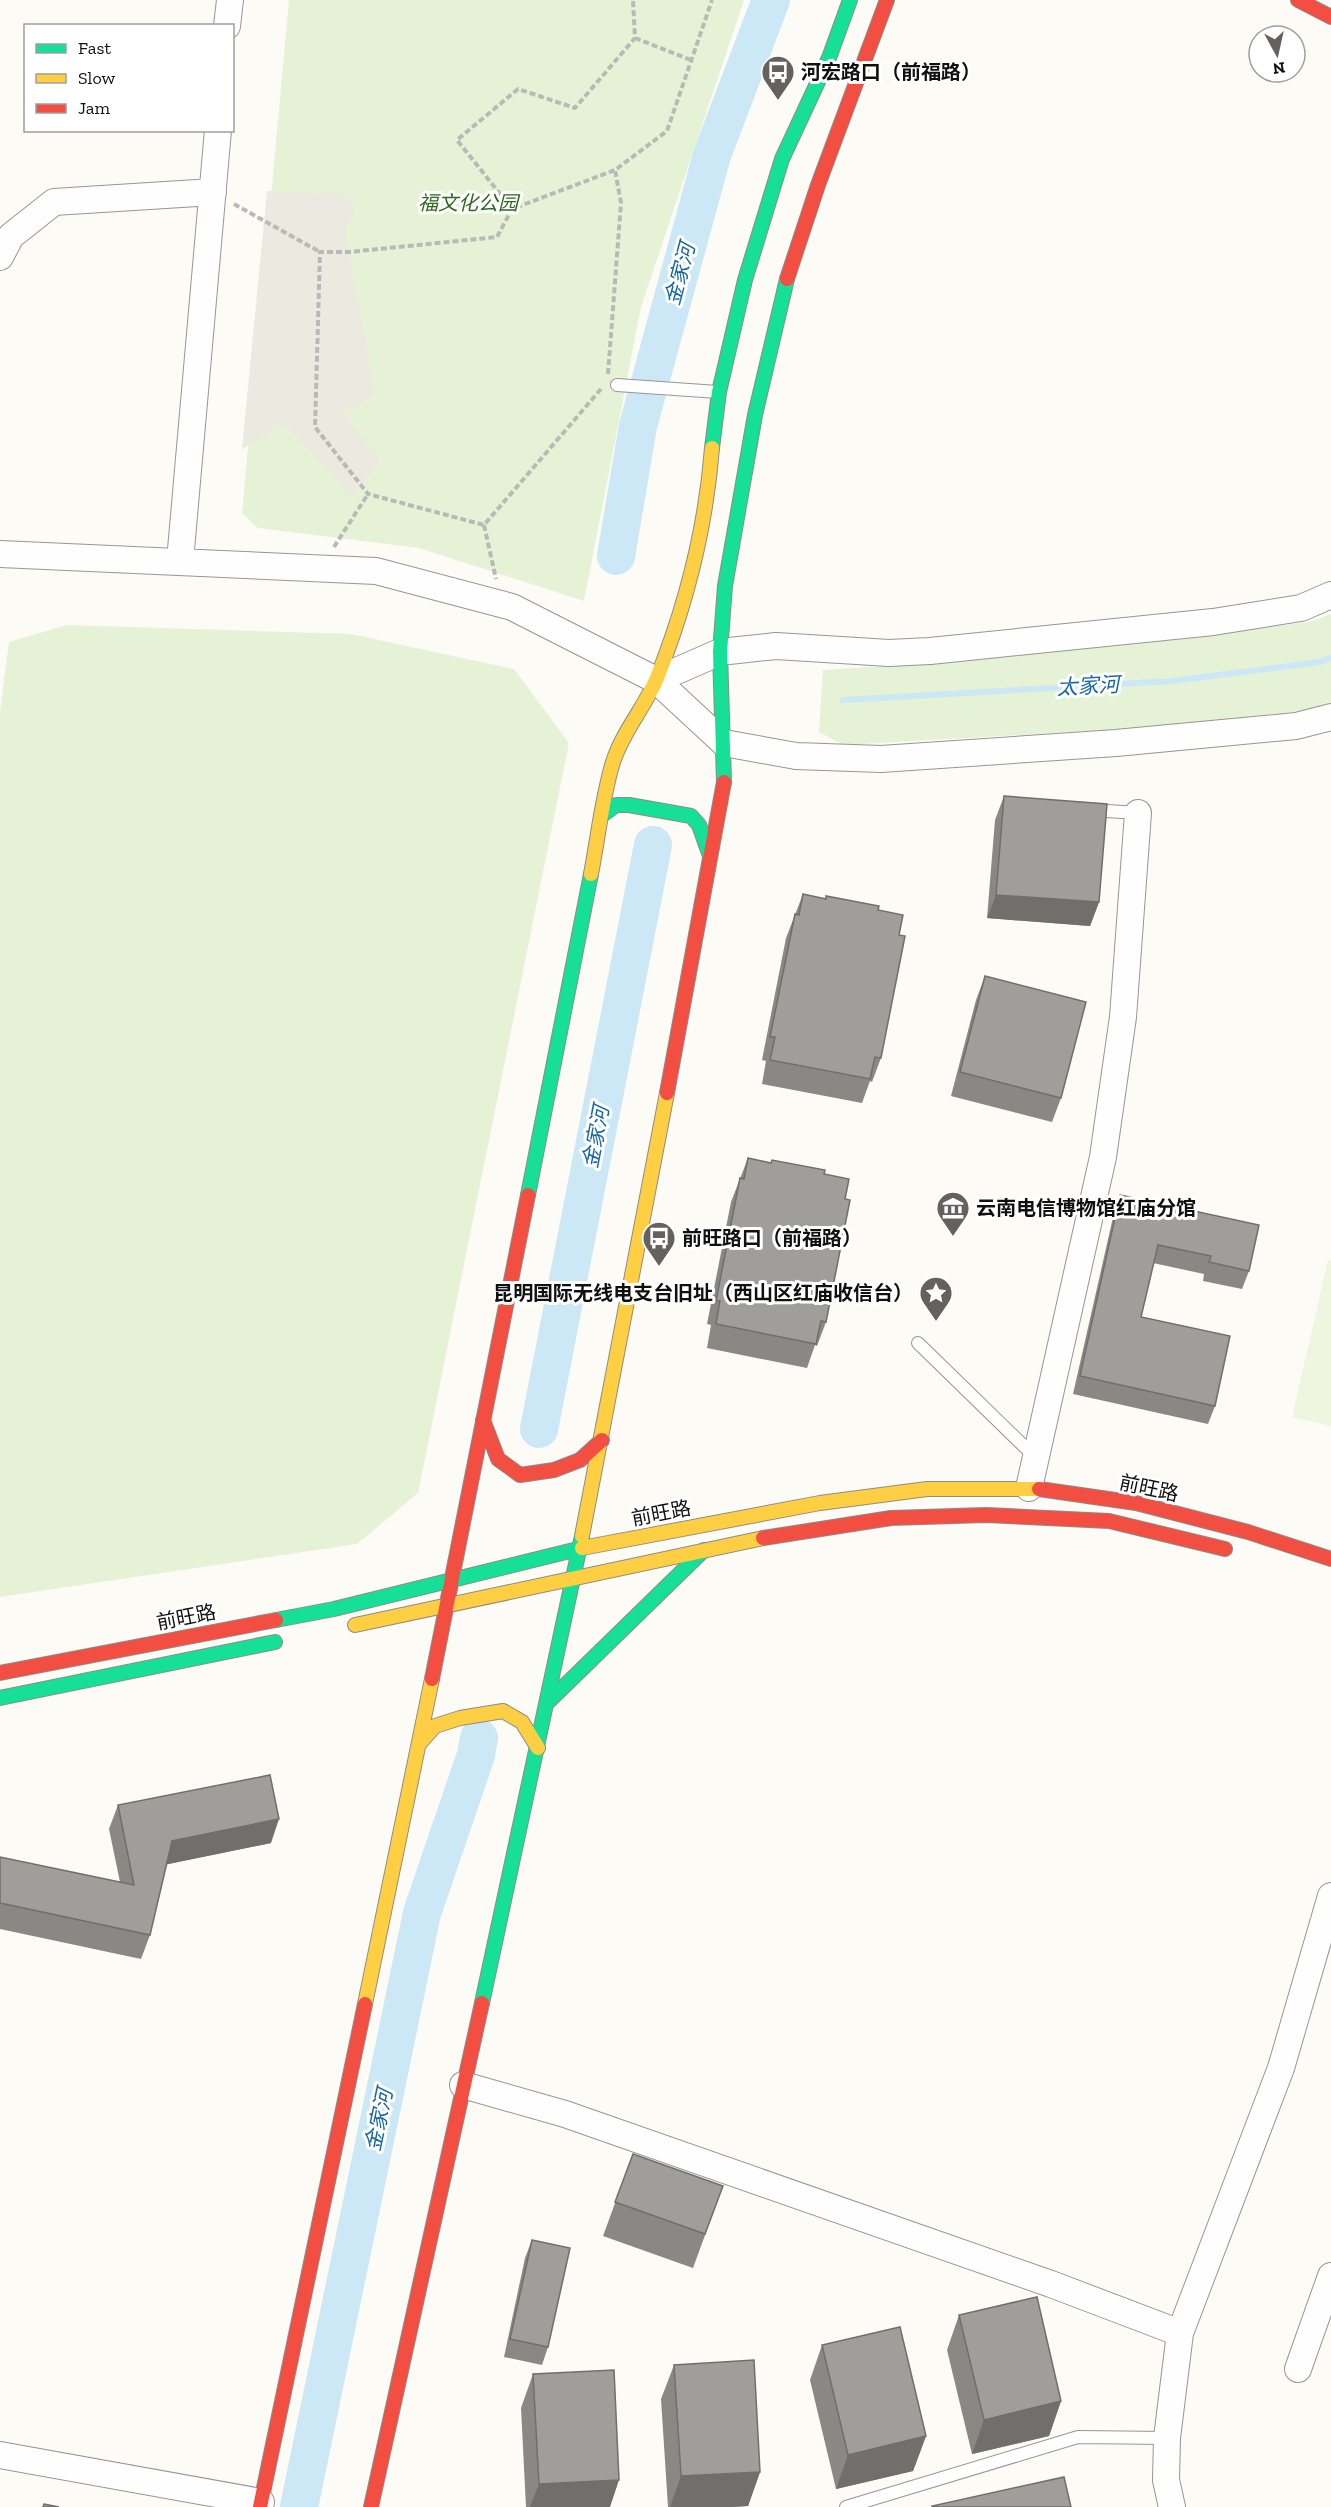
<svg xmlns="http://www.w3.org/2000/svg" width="1331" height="2507" viewBox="0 0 1331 2507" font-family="'Zilla Slab','Noto Sans SC',serif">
<rect width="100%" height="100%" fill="#fcfbf5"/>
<path fill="#e6f2d5" d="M289 0H744L641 307 584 601 419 548 258 528 242 513Z
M1331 614V705L1316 709 1176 726 843 745 819 732 823 670C985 661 1148 642 1309 622Z
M67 625 351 634 514 669 569 743 418 1493 357 1544 0 1597V712L9 642Z"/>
<path fill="#eff6df" d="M1328 1260 1331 1261V1426L1292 1417Z"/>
<path fill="#eceae0" d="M267 191 350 195 355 212 345 230 375 394 343 413 380 461 352 497 284 423 242 449Z"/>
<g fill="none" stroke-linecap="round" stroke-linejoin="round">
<path stroke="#cce7f6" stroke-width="6" d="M843 700 1172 681 1320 662 1331 658"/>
<path stroke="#cce7f6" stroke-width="38" d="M616 556 638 426 712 155 771 0
M539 1429 653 845
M299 2507 422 1913 476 1755 479 1738"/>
<defs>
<path id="lane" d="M617 385 718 392
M1091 810 1138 813
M918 1343 1035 1457
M846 2507 1078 2437 1167 2438"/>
<path id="street" d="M227 26 230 0
M0 257 11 236 54 202 213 192
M0 554 376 571 512 607 656 680 724 743 796 756 881 759 1116 743 1296 726 1331 717
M180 561 218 130
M656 680 720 652 776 646 889 653 930 651 1213 622 1301 608 1331 595
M1029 1488 1103 1157 1123 1017 1138 813
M463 2085 565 2114 1051 2284 1180 2333
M1298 2369 1331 2276
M0 2455 261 2502
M1172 2507 1166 2480 1167 2438 1180 2333 1281 2068 1331 1896"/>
<path id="fast" d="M712 448 719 392 745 280 782 159 829 58 850 0
M724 782 720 652 725 586 755 415 787 279
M601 816 616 805H629L691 816 699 825 710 856
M528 1195 591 874
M276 1620 334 1609 582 1548
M0 1698 275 1642
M547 1703 704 1550
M482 2003 582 1536"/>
<path id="slow" d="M591 874C598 838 602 798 613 762 623 731 645 707 657 678 686 605 706 526 712 448
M582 1536 667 1093
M582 1548 820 1503 927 1489H1039
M355 1625 763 1538
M419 1744 435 1726 460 1718 503 1711 522 1722 538 1748
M365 2004 432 1679"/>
<path id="jam" d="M1298 0 1331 17
M787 279 818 185 887 0
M667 1093 724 782
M483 1420 498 1459 520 1475 554 1470 580 1460 602 1440
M1039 1489 1136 1503 1248 1532 1331 1559
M763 1538 891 1518 986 1515 1109 1521 1225 1549
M0 1673 276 1620
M432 1679 528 1195
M260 2507 365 2004
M371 2507 482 2003"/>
</defs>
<use href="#lane" stroke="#969693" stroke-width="14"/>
<use href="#street" stroke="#969693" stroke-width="28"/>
<use href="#fast" stroke="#8d8c8a" stroke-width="16"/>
<use href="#slow" stroke="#8d8c8a" stroke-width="16"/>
<use href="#jam" stroke="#8d8c8a" stroke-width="16"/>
<path stroke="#b9b9b8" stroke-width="4" stroke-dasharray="6 3" stroke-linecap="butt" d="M635 38 691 60
M234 204 320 252
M512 209 457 140 518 89 575 108 635 38 633 0
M608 374 621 203 615 170
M601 389 484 525 368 494 315 427 320 252H349L497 237 512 209 615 170 667 131 712 0
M484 525 496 579
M334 547 368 494"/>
<use href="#lane" stroke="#fffefe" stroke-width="12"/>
<use href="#street" stroke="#fffefe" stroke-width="26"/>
<use href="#fast" stroke="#16e098" stroke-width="14"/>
<use href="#slow" stroke="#ffcf43" stroke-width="14"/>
<use href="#jam" stroke="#f24e42" stroke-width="14"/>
</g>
<path fill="#8a8884" d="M1004 796 1099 902 1090 926 987 918 995 820Z
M803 894 878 910 899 935 881 1058 872 1082 870 1081 862 1103 762 1084 766 1061 762 1060 786 938Z
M985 976 1061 1098 1052 1122 951 1096 976 1000Z
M748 1158 771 1163 772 1160 824 1174 845 1199 826 1322 817 1346 815 1345 807 1368 707 1348 711 1325 707 1324 731 1202Z
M1120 1195 1249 1271 1242 1289 1203 1281 1204 1274 1153 1263 1141 1317 1215 1406 1208 1424 1073 1394 1114 1213Z
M118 1805 271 1843 167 1864 150 1935 141 1959 0 1929V1857L120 1882 109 1829Z
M633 2154 723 2186 693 2268 603 2236Z
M532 2240 548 2347 542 2365 504 2357 525 2258Z
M959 2315 1061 2401 1049 2436 972 2454 947 2350Z
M822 2345 926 2436 913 2471 836 2489 810 2380Z
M674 2365 760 2472 748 2506 730 2507H668L661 2399Z
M533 2374 610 2507H526L521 2408Z"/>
<path fill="#706f6c" d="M996 895 1099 902 1090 926 987 918Z
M279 1819 271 1843 164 1865 172 1841Z
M1061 2401 1049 2436 972 2454 984 2420Z
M926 2436 913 2471 836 2489 848 2455Z
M760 2472 748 2506 730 2507H670L681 2476Z
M619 2480 610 2507H530L539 2484Z"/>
<path fill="#a09e9a" stroke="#706f6c" stroke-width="1.5" d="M1004 796 1107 804 1099 902 996 895Z
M803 894 826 899V896L879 906 878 910 903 915 899 935 905 936 881 1058 875 1057 870 1079 770 1060 775 1037H770L795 914 799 915Z
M985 976 1086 1002 1061 1098 960 1072Z
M748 1158 771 1163 772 1160 825 1170 824 1174 849 1179 845 1199 850 1200 826 1322 821 1321 816 1344 716 1324 720 1301H716L740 1178 744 1179Z
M1120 1195 1259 1225 1249 1271 1209 1262 1211 1256 1158 1245 1141 1317 1230 1336 1215 1406 1080 1376Z
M270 1775 279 1819 172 1841 150 1935 0 1903V1857L134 1885 118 1805Z
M633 2154 723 2186 705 2234 615 2202Z
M532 2240 570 2248 548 2347 510 2339Z
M1037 2297 1061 2401 984 2420 959 2315Z
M900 2327 926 2436 848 2455 822 2345Z
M754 2360 760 2472 681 2476 674 2365Z
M614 2370 619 2480 539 2484 533 2374Z
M1064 2477 1071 2507H932V2506Z
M44 2504 59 2507H43Z"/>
<defs>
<symbol id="bus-pin" viewBox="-11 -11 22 30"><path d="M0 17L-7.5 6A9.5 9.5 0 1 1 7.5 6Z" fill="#636260" stroke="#fff"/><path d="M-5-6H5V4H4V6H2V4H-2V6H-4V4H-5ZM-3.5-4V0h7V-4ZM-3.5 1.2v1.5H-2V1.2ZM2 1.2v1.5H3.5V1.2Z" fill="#fff"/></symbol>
<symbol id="museum-pin" viewBox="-11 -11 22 30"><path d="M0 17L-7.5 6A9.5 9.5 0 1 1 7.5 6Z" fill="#636260" stroke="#fff"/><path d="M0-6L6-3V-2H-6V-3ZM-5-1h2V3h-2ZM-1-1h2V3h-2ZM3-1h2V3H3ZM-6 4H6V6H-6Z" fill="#fff"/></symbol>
<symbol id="sight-pin" viewBox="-11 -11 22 30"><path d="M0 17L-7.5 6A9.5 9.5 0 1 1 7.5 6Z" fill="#636260" stroke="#fff"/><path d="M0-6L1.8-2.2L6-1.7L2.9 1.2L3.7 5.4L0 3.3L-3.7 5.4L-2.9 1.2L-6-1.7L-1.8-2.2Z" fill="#fff"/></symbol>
</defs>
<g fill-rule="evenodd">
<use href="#bus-pin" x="759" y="53" width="38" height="52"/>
<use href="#museum-pin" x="934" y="1189" width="38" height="52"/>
<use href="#bus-pin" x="640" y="1219" width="38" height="52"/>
<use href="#sight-pin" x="917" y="1274" width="38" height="52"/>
</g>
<g text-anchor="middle" stroke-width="6" stroke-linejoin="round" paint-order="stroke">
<g font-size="20" font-weight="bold" fill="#101010" stroke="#fff" text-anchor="start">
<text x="801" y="79">河宏路口（前福路）</text>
<text x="976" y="1215">云南电信博物馆红庙分馆</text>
<text x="682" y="1245">前旺路口（前福路）</text>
<text x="913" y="1300" text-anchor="end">昆明国际无线电支台旧址（西山区红庙收信台）</text>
</g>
<g font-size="20" font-style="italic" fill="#2e691f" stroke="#fff">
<text x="468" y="210">福文化公园</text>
</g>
<g font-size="20" fill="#101010" stroke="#fff">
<text transform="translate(1149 1488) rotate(12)" y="7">前旺路</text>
<text transform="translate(661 1513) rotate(-11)" y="7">前旺路</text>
<text transform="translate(186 1617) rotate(-11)" y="7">前旺路</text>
</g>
<g font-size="21" font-style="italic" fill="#1766a4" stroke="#fff">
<text transform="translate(680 274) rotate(-75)" y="7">金家河</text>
<text transform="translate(1088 686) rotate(-3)" y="7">太家河</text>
<text transform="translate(596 1137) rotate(-79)" y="7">金家河</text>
<text transform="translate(379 2120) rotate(-78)" y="7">金家河</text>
</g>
</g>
<rect x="24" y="24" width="210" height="108" fill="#ffffff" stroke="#9f9f9f" stroke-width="1.5"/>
<rect x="36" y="44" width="30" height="9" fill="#16e098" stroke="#9f9f9f" stroke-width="1.5"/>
<text x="78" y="54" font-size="18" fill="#101010">Fast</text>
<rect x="36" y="74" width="30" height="9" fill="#ffcf43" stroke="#9f9f9f" stroke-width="1.5"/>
<text x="78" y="84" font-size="18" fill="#101010">Slow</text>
<rect x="36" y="104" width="30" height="9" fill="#f24e42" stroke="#9f9f9f" stroke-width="1.5"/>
<text x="78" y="114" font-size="18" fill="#101010">Jam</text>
<g transform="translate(1277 54) rotate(172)"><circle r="28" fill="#ffffff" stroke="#9f9f9f" stroke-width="1.5"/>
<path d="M0-4.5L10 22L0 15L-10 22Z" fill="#636260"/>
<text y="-9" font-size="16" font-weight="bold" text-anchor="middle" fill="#101010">N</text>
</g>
</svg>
